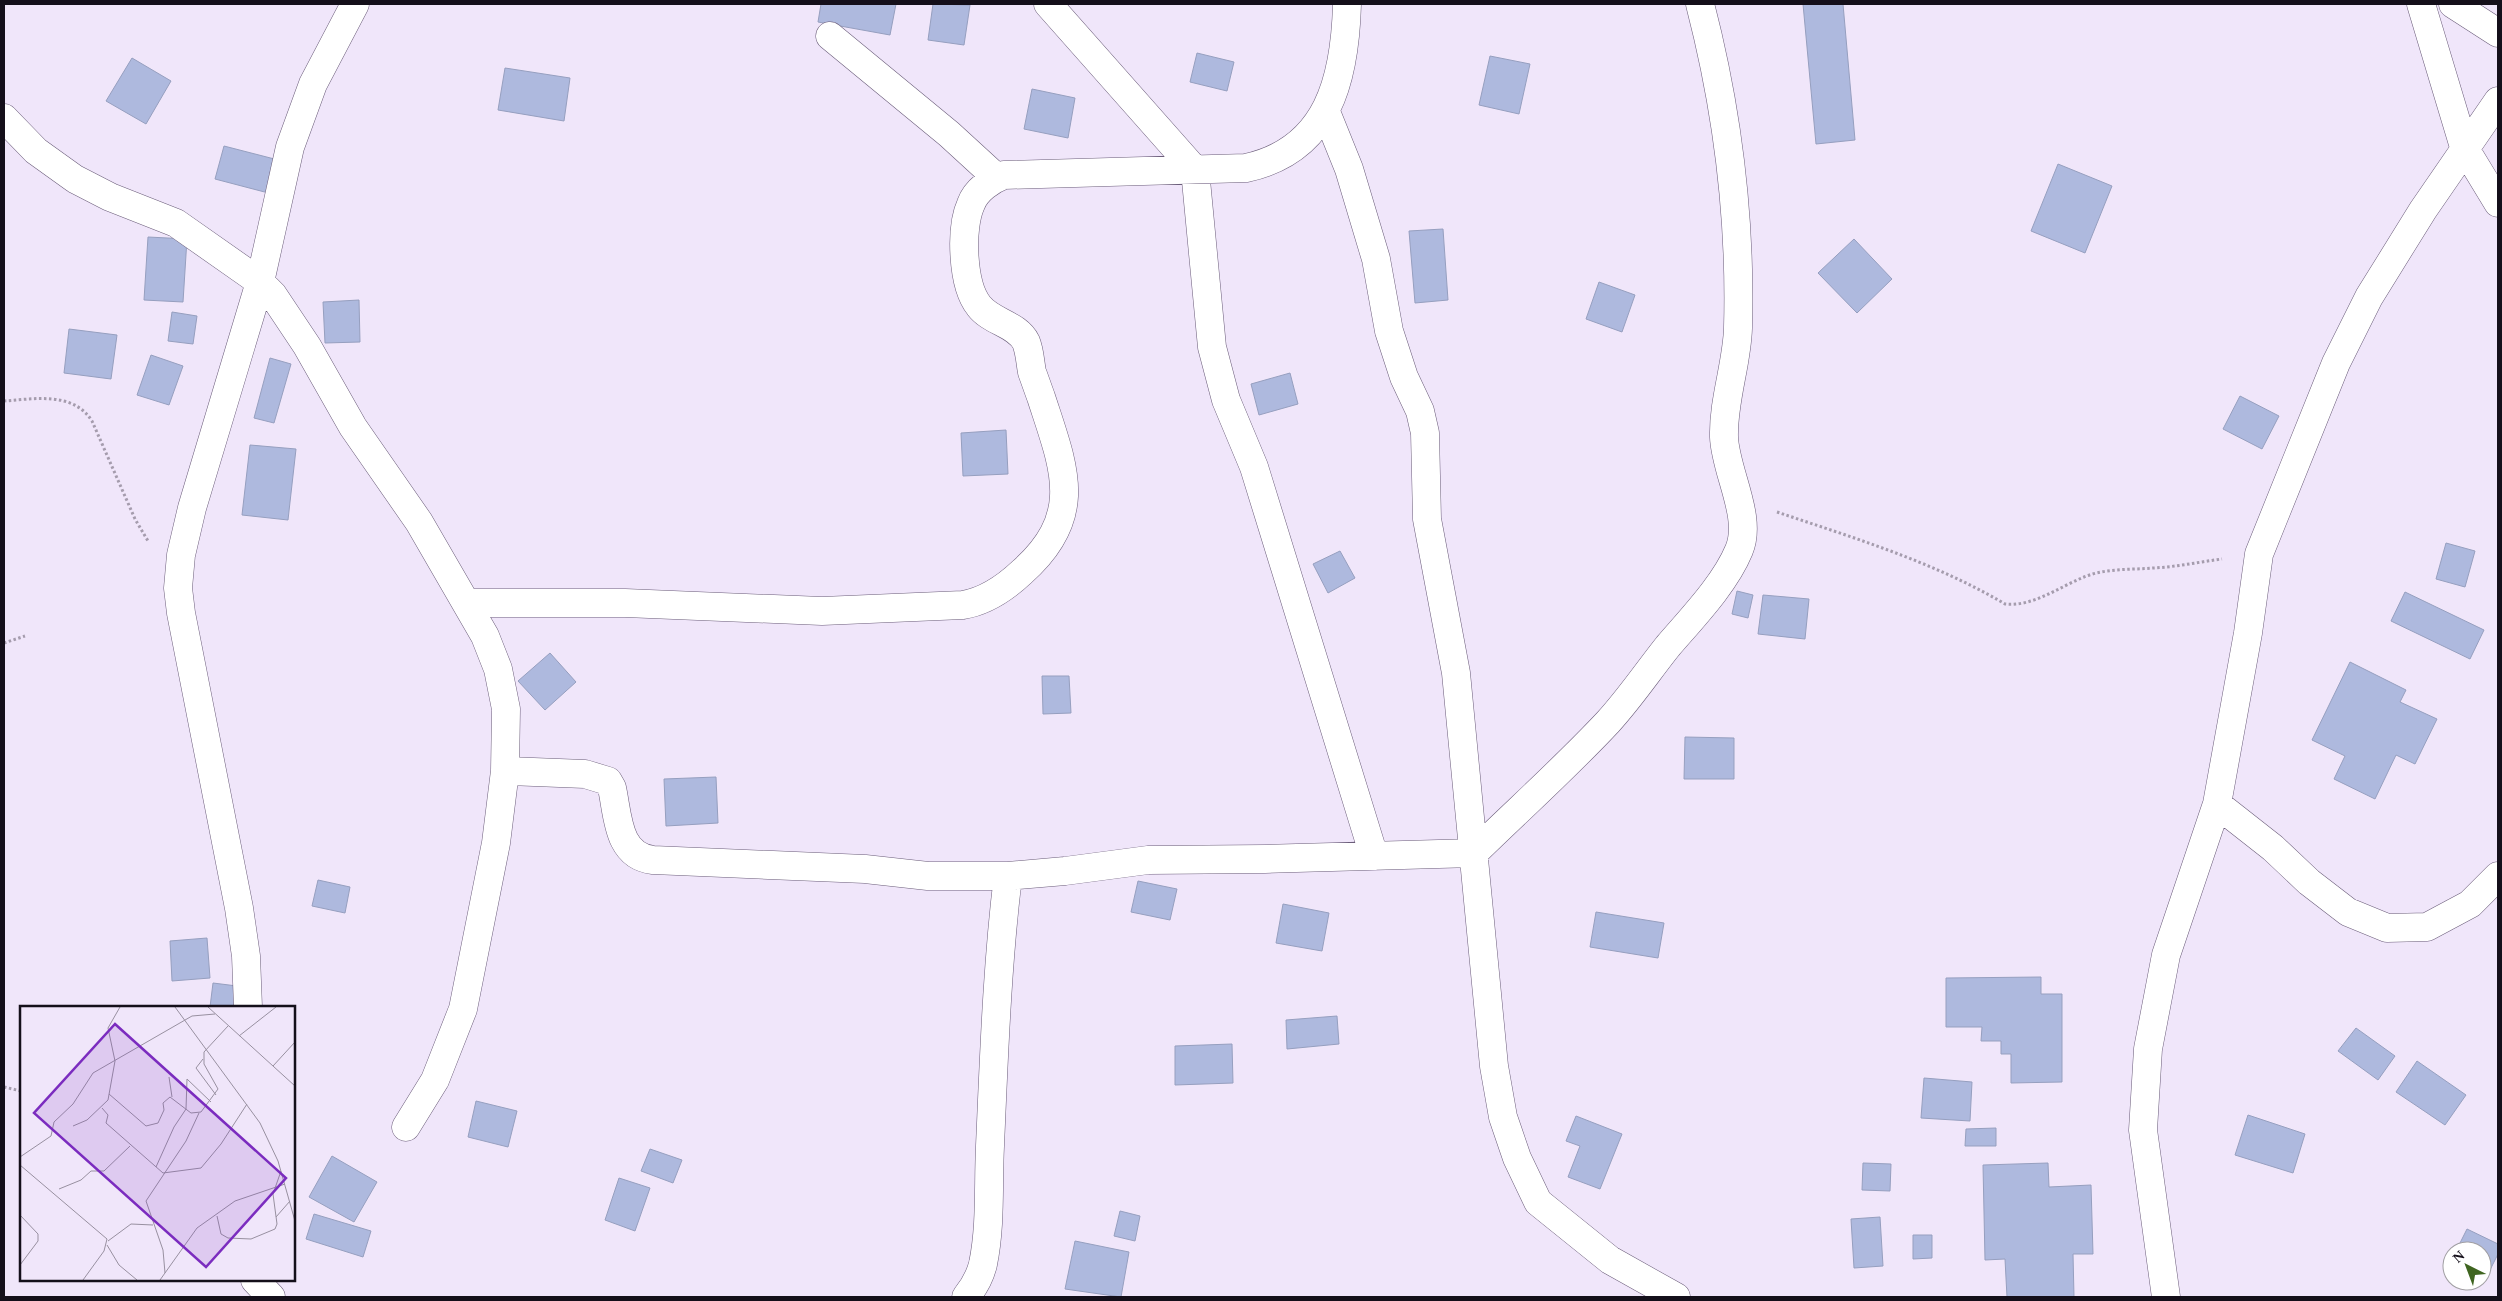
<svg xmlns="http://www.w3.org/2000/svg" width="2502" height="1301" viewBox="0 0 2502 1301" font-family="Georgia,serif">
<rect width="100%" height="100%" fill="#f0e6fa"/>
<path fill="#aeb9de" stroke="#969fbf" d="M821 4H896L890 35 818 22Z
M933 4 970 5 964 45 928 40Z
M1803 4H1843L1855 140 1816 144Z
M1197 53 1234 62 1227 91 1190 82Z
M1490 56 1530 64 1519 114 1479 105Z
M132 58 171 81 146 124 106 101Z
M505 68 570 78 564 121 498 110Z
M1032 89 1075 98 1068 138 1024 129Z
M224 146 286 162 276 195 215 179Z
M2058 164 2112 186 2085 253 2031 231Z
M1443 229 1448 300 1415 303 1409 231Z
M148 237 187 239 183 302 144 300Z
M1854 239 1892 279 1857 313 1818 273Z
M1599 282 1635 295 1622 332 1586 319Z
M359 300 360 342 325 343 323 302Z
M172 312 197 316 193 344 168 341Z
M69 329 117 335 111 379 64 373Z
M151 355 183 366 169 405 137 395Z
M270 358 291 364 274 423 254 418Z
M1290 373 1298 404 1259 415 1251 384Z
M2240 396 2279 416 2262 449 2223 429Z
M1006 430 1008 474 963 476 961 433Z
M250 445 296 449 288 520 242 515Z
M2446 543 2475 551 2465 587 2436 579Z
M1340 551 1355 578 1328 593 1313 564Z
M1737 591 1753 595 1748 618 1732 614Z
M2405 592 2484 630 2470 659 2391 621Z
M1763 595 1809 599 1805 639 1758 634Z
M550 653 576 682 545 710 518 681Z
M2350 662 2406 690 2400 702 2437 719 2415 764 2396 755 2375 799 2334 779 2345 756 2312 740Z
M1042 676H1069L1071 713 1043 714Z
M1685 737 1734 738V779H1684Z
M716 777 718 823 666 826 664 779Z
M318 880 350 887 345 913 312 906Z
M1138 881 1177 889 1170 920 1131 912Z
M1283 904 1329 913 1322 951 1276 943Z
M1596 912 1664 923 1658 958 1590 947Z
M207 938 210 978 172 981 170 941Z
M2041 977V994H2062V1082L2011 1083V1054H2001V1041H1981L1982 1027H1946V978Z
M213 983 237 986 235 1007H210Z
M1337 1016 1339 1044 1287 1049 1286 1020Z
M2356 1028 2395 1056 2378 1080 2338 1051Z
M1232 1044 1233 1083 1175 1085V1046Z
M2417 1061 2466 1095 2445 1125 2396 1092Z
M1924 1078 1972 1082 1970 1121 1921 1118Z
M476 1101 517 1111 508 1147 468 1137Z
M2248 1115 2305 1134 2293 1173 2235 1155Z
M1576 1116 1622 1134 1600 1189 1568 1177 1580 1146 1566 1141Z
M1996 1128V1146H1965L1966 1129Z
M650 1149 682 1160 673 1183 641 1171Z
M332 1156 377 1182 354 1222 309 1197Z
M1863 1163 1891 1164 1890 1191 1862 1190Z
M2048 1163 2049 1187 2091 1185 2093 1254H2073L2074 1297H2007L2005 1259 1985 1260 1983 1165Z
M619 1178 650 1188 635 1231 605 1220Z
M1120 1211 1140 1216 1135 1241 1114 1236Z
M314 1214 371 1231 363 1257 306 1239Z
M1880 1217 1883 1266 1854 1268 1851 1219Z
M2467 1229 2498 1244V1254L2485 1280 2482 1278V1251H2456Z
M1913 1235H1932V1258L1913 1259Z
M1075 1241 1129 1252 1121 1297 1065 1289Z"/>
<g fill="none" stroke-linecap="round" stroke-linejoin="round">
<defs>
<path id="minor" d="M1048 4 1195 170 1212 347 1226 400 1254 467 1374 856
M2421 4 2464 147 2498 203
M2453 4 2498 33
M830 36 949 134 997 178
M1326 112 1349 169 1376 259 1389 331 1404 377 1420 411 1425 433 1427 519 1456 673 1494 1066 1503 1117 1517 1158 1538 1202 1610 1260 1676 1297
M4 118 36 151 75 179 110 197 176 223 260 282 273 295 307 346 353 427 419 522 485 636 498 669 506 709 505 771 496 843 463 1009 435 1080 406 1127
M466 603H625L822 611 963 605C986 601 1005 588 1022 572 1086 515 1064 468 1041 397 1038 389 1035 380 1032 372 1030 362 1030 352 1026 342 1017 324 991 322 979 306 962 285 960 228 971 204 976 190 991 180 1004 175L1246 168C1329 150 1345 78 1347 4
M505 771 585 774 608 781 612 788C618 815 617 856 653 860L865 869 928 876H1008L1065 871 1148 860 1265 859 1474 853C1519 809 1566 767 1608 722 1630 698 1648 671 1668 646 1692 618 1725 584 1739 550 1753 517 1725 471 1724 437 1723 400 1737 364 1738 328 1741 219 1727 108 1700 4
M2217 804 2273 848 2309 882 2348 912 2387 928 2427 927 2470 904 2498 876
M248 1007 246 956 239 908 181 613 178 588 181 555 192 508 260 282 290 147 313 84 355 4
M255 1280 271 1297
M966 1297C974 1287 980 1277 983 1264 991 1225 988 1186 990 1146 994 1056 997 966 1008 876
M2166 1297 2143 1130 2148 1049 2166 955 2217 804 2248 633 2259 554 2336 363 2369 297 2423 210 2498 101"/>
</defs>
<use href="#minor" stroke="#6b5d7a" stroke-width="29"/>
<path stroke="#a59cad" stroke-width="3" stroke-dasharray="2.5 2.5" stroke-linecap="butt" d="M4 401C34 399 73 391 92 421L135 519 148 541
M1777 512C1854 538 1934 562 2005 604 2033 607 2059 587 2084 577 2106 568 2130 570 2153 568 2176 567 2199 562 2222 559
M4 643 25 636
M4 1087 21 1091"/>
<use href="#minor" stroke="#fff" stroke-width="28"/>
</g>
<g transform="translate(20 1006)">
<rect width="275" height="275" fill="#f0e6fa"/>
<path fill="none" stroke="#9890a0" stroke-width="1" d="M155 1 240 117 258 155 275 215M188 1 275 80M219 30 256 1M183 53 176 62 196 89M253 60 275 36M149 71 152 91M89 88 126 120 138 117 144 104 143 97 150 91 171 107 181 106 198 83 184 58V46L208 20M82 102 88 109 86 117 143 167 181 162 201 138 227 98M53 120 67 114 88 94 95 55 88 22 100 1M0 151 31 130 34 116 53 98 73 67 172 10 195 8M0 159 87 233 84 245 63 274M136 161 154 121 166 103 167 73 191 96M39 183 61 174 71 165H84L110 140M0 209 18 228V235L0 259M197 210 201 228 208 232 231 233 255 223 257 218 253 188 261 165M256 211 270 195M88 235 111 218 133 219M87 239 99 259 117 274M145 267 143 244 126 195 166 135 179 107M140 274 177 222 215 195 265 178"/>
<path fill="#7b2cbf" fill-opacity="0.15" stroke="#7b2cbf" stroke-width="2.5" d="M95 18 266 172 186 261 14 107Z"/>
<rect width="275" height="275" fill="none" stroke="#140f1a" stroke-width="2.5"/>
</g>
<rect width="2502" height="1301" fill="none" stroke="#140f1a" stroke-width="10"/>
<g transform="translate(2467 1266) rotate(318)"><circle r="24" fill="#ffffff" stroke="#a19fa3"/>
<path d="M0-4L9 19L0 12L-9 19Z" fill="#3f6520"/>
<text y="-8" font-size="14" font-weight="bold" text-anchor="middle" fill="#140f1a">N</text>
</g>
</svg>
